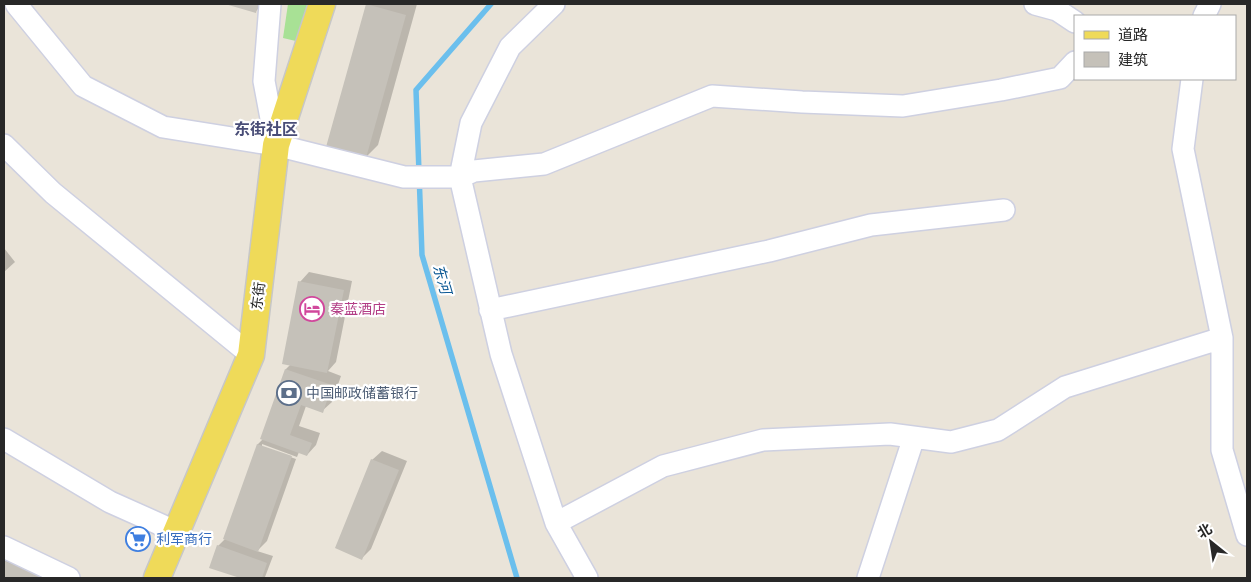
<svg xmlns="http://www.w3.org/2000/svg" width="1251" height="582" viewBox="0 0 1251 582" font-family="'PT Sans Narrow','Noto Sans SC',sans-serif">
<rect width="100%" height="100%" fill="#eae4d9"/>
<path fill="#a8e195" d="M288 4H310L300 42 283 38Z"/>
<path fill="#0003" d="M228 4H263L256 11Z
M368 4H417L378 145 366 157Z
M4 248 15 262 4 272Z
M309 272 352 281 336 362 328 371 341 376 332 402 322 411 306 406 299 426 320 433 316 445 307 455 299 452 297 457 262 444V447L296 459 267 541 257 551 273 556 265 577 243 578 211 567 218 546 225 539 258 444 263 439H261L286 369 290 365 300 282Z
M382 451 407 461 371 549 362 558 372 460Z
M4 548 76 578H4Z"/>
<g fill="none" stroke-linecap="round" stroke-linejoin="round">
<path stroke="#6bbfed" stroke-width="5.5" d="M491 4 416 90 422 255 517 578"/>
</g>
<path fill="#c5c1b9" d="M225 4H258L256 13Z
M366 4 406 15 366 158 326 147Z
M298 281 344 290 327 373 282 364Z
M285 369 332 385 323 413 301 405 290 435 312 443 307 456 260 439Z
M257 444 292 456 258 552 223 539Z
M371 459 399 470 362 560 335 548Z
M217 545 267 563 262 578H240L209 568Z
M4 561 45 578H4Z"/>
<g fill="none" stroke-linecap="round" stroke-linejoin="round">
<defs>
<path id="minor" d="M16 4 83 86 163 127 276 145 404 177H460L474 171 544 164 712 96 802 102 903 106 1001 90 1060 78 1075 62
M270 4 264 81 276 145
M554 4 510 47 471 123 460 177 501 354 556 523 587 578
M1035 4 1057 10 1075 22
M1204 16 1210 4
M1192 79 1183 149 1222 338V450L1247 535
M4 145 53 193 251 355
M490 310 769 251 871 225 1004 210
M4 439 110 502 177 532
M556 523 663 466 763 440 890 434 951 442 998 430 1065 387 1222 338
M4 547 69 578
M868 578 914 437"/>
<path id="major" d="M157 578 251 355 276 145 322 4"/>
</defs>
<use href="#minor" stroke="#ced0e1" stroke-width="24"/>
<use href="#major" stroke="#c7c7c7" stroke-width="29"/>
<use href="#minor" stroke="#fff" stroke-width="21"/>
<use href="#major" stroke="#efda59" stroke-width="26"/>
</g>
<defs>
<symbol id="hotel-ring" viewBox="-11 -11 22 22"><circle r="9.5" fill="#fff" stroke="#d1479c" stroke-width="1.5"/><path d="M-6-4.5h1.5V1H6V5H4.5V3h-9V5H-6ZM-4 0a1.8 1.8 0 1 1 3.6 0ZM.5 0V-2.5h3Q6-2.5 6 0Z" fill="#d1479c"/></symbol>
<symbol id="bank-ring" viewBox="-11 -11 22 22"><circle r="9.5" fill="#fff" stroke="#5c6f8a" stroke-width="1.5"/><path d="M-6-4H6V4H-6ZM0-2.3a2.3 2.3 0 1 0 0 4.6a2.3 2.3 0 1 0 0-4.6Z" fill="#5c6f8a"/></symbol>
<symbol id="supermarket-ring" viewBox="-11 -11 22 22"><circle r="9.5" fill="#fff" stroke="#3f7fe0" stroke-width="1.5"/><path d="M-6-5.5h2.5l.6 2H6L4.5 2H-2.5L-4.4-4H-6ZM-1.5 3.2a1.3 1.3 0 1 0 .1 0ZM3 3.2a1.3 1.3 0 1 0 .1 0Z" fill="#3f7fe0"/></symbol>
</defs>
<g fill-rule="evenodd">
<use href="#hotel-ring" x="298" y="295" width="28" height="28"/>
<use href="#bank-ring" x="275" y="379" width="28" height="28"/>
<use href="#supermarket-ring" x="124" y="525" width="28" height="28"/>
</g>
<g text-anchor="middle" stroke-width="4.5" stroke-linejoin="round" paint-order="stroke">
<g font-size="14" fill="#282828" stroke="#fff">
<text transform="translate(258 296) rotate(-83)" y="5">东街</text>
</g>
<g font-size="14" fill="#b23c85" stroke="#fff" text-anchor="start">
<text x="330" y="314">秦蓝酒店</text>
</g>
<g font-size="14" fill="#4e5e75" stroke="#fff" text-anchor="start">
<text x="306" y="398">中国邮政储蓄银行</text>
</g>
<g font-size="14" fill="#366cbe" stroke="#fff" text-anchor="start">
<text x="156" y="544">利军商行</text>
</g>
<g font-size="15" font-style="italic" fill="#0e5a95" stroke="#fff">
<text transform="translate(442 279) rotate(74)" y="5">东河</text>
</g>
<g font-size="16" font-weight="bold" fill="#494d77" stroke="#fff">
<text x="266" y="135">东街社区</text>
</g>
</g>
<rect width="1251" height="582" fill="none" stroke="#282828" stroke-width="10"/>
<rect x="1074" y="15" width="162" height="65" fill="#ffffff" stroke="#a9a9a9"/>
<rect x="1084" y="31" width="25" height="8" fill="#efda59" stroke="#a9a9a9"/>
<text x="1118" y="40" font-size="15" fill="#282828">道路</text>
<rect x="1084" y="52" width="25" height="15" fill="#c5c1b9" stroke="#a9a9a9"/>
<text x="1118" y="65" font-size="15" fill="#282828">建筑</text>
<g transform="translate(1211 542) rotate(330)" stroke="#ffffff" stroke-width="4" paint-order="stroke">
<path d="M0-4L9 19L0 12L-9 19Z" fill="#282828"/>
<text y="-8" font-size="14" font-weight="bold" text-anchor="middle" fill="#282828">北</text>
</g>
</svg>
